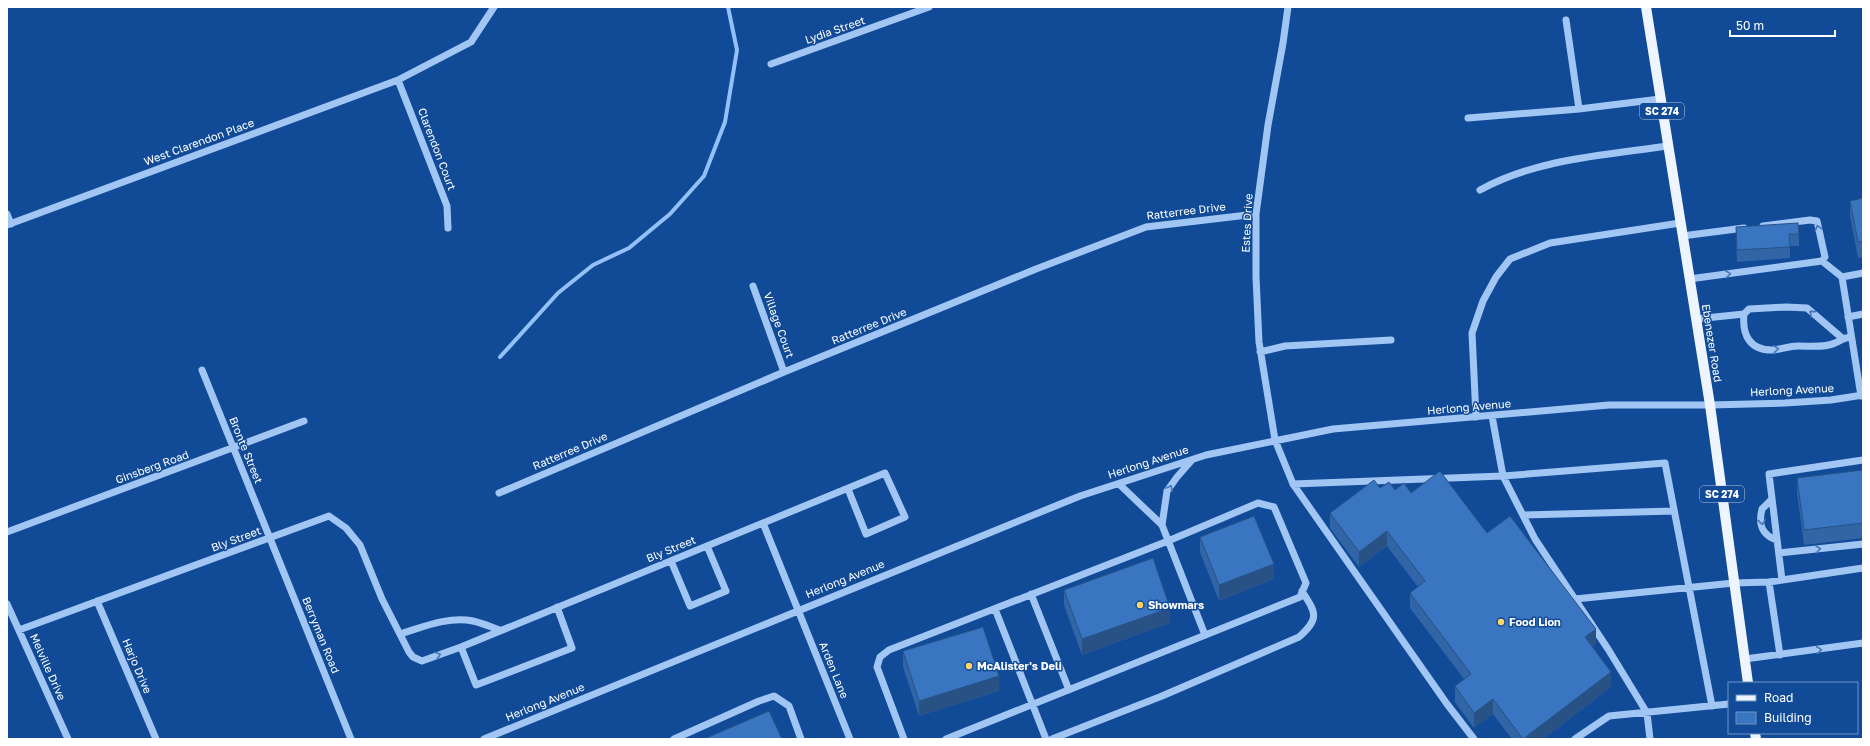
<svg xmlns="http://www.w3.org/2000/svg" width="1870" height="746" viewBox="0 0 1870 746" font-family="'Golos Text',sans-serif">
<rect width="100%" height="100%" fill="#114b98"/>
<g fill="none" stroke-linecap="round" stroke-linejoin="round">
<path stroke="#93c1f7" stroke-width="4" d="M500 357 558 293 593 265 629 248 670 214 704 176 725 122 737 50 728 7"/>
<path stroke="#a2c6f4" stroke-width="7" d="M1288 7 1283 43 1268 125 1256 214V277L1259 342 1275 440 1293 484 1447 704 1474 739
M1566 20 1579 109
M771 64 929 7
M398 80 447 206 448 228
M1468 118 1579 109 1660 99
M1480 190C1536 159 1605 155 1668 146
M7 214 11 224
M7 225 398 80 471 42 494 7
M1682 236 1744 228
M1822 261 1842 277 1861 396
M1842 277 1863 273
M1689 279 1822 261 1825 257 1817 221 1810 220 1763 226
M753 286 784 372
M1848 317 1863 314
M1696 319 1744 314
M1842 338 1807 308 1786 307 1749 309 1744 314C1742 334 1749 351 1774 350 1782 349 1790 346 1798 346 1809 346 1825 348 1835 343 1843 340 1841 338 1851 337
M1260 352 1285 346 1391 340
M202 370 351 739
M1492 416 1503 476 1535 539 1608 649 1647 713 1650 739
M1476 417 1472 333 1483 301 1496 277 1510 259 1550 243 1680 223
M1119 484 1162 525 1205 635
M1293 484 1503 476 1665 463 1712 706
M499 493 784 372 1036 269 1146 227 1256 214
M1772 499 1762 509C1758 525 1762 535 1777 540
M1523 515 1674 511
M763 523 885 473 905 517 866 534 848 489
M1162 525 1167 491 1177 477 1192 460
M7 532 304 421
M1779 553 1863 544
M671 561 690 606 726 591 707 546
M1782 580 1769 474 1863 460
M1769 582 1780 655
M1031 594 1069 690
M1575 599 1734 583 1769 582 1863 568
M97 601 156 739
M7 604 68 739
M995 609 1046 739
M19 630 329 516 346 528 360 545 382 599 409 652 413 657 422 661 461 647 763 523 850 739
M400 634C423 627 448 616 473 621 482 623 491 627 500 630
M461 647 476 685 572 648 557 607
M1745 659 1863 643
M484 739 1080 496 1206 455 1333 429 1609 405H1710L1785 403 1831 400 1863 395
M674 739 759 701 774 696 789 706 801 739
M904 739 877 667 880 657 889 650 1168 541 1258 503 1274 507 1306 583 1300 597 946 739
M1052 739 1162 696 1299 637C1320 618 1316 613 1302 591
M1575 739 1609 716 1729 704"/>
<path stroke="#eef5ff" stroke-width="10" d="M1646 7 1710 405 1748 683
M1755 733 1756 739"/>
</g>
<path fill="#3165a5" d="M1863 198V257L1858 258 1850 216V201Z
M1736 227 1799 234V246H1790V258L1737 262 1736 239Z
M1863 470V538L1804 545 1797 493V478Z
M1380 488 1411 493 1487 533 1596 644 1592 647 1611 687 1543 739H1512L1493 714 1474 728 1455 702V686L1464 679 1410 608V593L1418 587 1387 546 1359 567 1330 528V513Z
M1200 537 1274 579 1219 601 1200 552Z
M1064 590 1170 623 1082 655 1064 605Z
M903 651 999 691 919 716 903 667Z"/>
<path fill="#285286" d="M1387 531V546L1359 567V552Z
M1274 564V579L1219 601V585Z
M1170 608V623L1082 655V639Z
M1596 629V644L1585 653V637Z
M1611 672V687L1543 739H1523Z
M999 676V691L919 716V701Z
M1493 699V714L1474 728V713Z"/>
<path fill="#3975c0" stroke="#285286" d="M1863 198V241L1858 242 1850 201Z
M1798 223 1799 234H1789L1790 247 1737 250 1736 227Z
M1863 470V523L1804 530 1797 478Z
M1440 471 1487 533 1510 516 1596 629 1585 637 1611 672 1523 739 1493 699 1474 713 1455 686 1471 674 1410 593 1425 581 1387 531 1359 552 1330 513 1374 480 1380 488 1389 482 1395 490 1404 483 1411 493Z
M1254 516 1274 564 1219 585 1200 537Z
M1153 558 1170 608 1082 639 1064 590Z
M983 627 999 676 919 701 903 651Z
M769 711 782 739H704Z"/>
<defs><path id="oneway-chevron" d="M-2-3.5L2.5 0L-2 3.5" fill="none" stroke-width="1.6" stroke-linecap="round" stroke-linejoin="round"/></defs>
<g stroke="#4476b8">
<use href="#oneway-chevron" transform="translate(1818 228) rotate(-106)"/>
<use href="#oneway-chevron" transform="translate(1728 274) rotate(-8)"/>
<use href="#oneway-chevron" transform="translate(1812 313) rotate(-140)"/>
<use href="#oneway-chevron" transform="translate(1776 349) rotate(-5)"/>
<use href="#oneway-chevron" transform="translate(1170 488) rotate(-62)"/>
<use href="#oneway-chevron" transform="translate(1762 522) rotate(84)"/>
<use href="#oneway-chevron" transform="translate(1818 549) rotate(-7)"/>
<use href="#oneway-chevron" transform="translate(1819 650) rotate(-8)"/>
<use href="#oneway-chevron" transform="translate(438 655) rotate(-19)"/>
</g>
<g fill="#ffd364" stroke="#114b98" stroke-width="1.5">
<circle cx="1140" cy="605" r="4"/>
<circle cx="1501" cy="622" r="4"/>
<circle cx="969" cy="666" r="4"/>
</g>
<g text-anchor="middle" stroke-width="3" stroke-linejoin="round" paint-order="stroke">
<g fill="#114b98" stroke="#b8c9e0" stroke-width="1">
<rect x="1640" y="103" width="44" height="16" rx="3"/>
<rect x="1700" y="486" width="44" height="16" rx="3"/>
</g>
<g font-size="10" font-weight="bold" fill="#fff">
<text x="1662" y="115">SC 274</text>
<text x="1722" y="498">SC 274</text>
</g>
<g font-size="11" fill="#fff" stroke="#114b98">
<text transform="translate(835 30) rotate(-19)" y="4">Lydia Street</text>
<text transform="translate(199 142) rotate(-20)" y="4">West Clarendon Place</text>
<text transform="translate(437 149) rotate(69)" y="4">Clarendon Court</text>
<text transform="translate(1186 211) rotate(-7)" y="4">Ratterree Drive</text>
<text transform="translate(1247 223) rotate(-87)" y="4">Estes Drive</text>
<text transform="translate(779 325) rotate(70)" y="4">Village Court</text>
<text transform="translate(869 326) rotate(-22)" y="4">Ratterree Drive</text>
<text transform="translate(1712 343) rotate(81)" y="4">Ebenezer Road</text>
<text transform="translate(1792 390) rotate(-3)" y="4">Herlong Avenue</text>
<text transform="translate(1469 407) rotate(-5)" y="4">Herlong Avenue</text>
<text transform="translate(246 450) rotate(68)" y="4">Bronte Street</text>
<text transform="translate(570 451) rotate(-23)" y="4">Ratterree Drive</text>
<text transform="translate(1148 462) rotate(-18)" y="4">Herlong Avenue</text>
<text transform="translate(152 467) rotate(-20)" y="4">Ginsberg Road</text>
<text transform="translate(236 539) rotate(-20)" y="4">Bly Street</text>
<text transform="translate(671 549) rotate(-22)" y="4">Bly Street</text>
<text transform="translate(845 579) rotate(-22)" y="4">Herlong Avenue</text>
<text transform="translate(321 635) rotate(68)" y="4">Berryman Road</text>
<text transform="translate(137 666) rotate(67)" y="4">Harjo Drive</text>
<text transform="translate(48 667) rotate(66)" y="4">Melville Drive</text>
<text transform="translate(834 670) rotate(68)" y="4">Arden Lane</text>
<text transform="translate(545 702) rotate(-22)" y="4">Herlong Avenue</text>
</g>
<g font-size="11" font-weight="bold" fill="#fff" stroke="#114b98" text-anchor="start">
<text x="1148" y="609">Showmars</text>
<text x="1509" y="626">Food Lion</text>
<text x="977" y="670">McAlister's Deli</text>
</g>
</g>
<rect width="1870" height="746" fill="none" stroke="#ffffff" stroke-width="16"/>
<rect x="1728" y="682" width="130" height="52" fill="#114b98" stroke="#7093c1"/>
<rect x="1736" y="695" width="20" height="6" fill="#eef5ff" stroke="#7093c1"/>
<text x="1764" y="702" font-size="12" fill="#ffffff">Road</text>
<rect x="1736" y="712" width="20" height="12" fill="#3975c0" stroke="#7093c1"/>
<text x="1764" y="722" font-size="12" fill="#ffffff">Building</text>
<path d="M1730 30v6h105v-6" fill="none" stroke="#ffffff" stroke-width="2"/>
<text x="1736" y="30" font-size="12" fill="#ffffff" stroke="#114b98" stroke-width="3" paint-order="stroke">50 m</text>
</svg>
